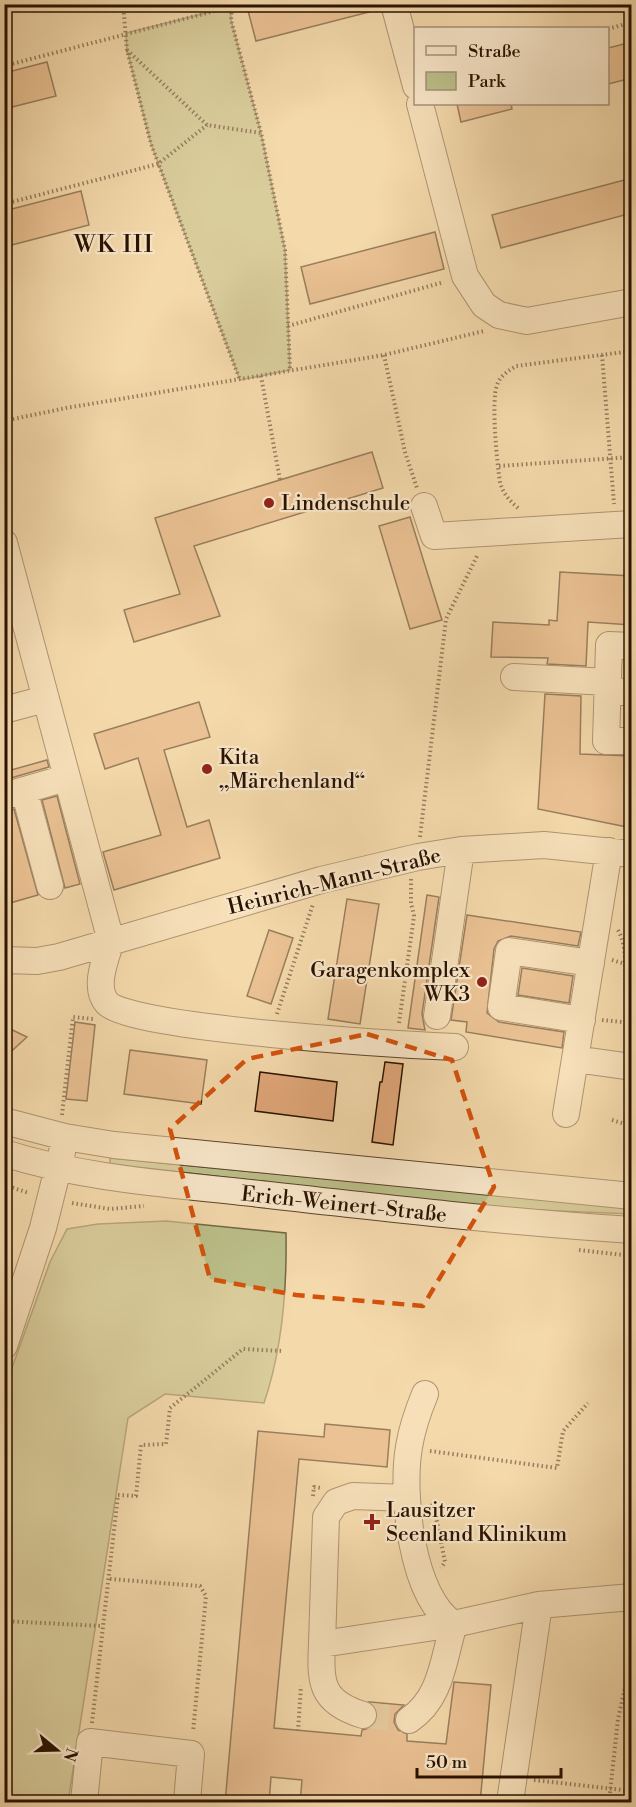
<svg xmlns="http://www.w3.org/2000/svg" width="636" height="1807" viewBox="0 0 636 1807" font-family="'Libre Bodoni',serif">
<rect width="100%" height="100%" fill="#f4d9ac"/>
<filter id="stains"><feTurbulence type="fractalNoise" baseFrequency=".00333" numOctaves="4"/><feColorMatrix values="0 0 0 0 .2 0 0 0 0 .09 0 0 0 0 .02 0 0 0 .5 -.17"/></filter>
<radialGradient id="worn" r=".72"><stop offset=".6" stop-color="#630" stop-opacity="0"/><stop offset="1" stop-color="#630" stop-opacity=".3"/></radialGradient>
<path fill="#bbbf89" stroke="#726844" stroke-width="1.5" d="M230 7 231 20 261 133 285 250 290 370 240 380 151 144 127 50 126 33Z
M110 1158 631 1208V1214L491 1208 110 1164Z
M166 1221 286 1233C287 1289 282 1350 264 1403L165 1394 128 1418 68 1802H5L4 1390 50 1262 67 1229 98 1224Z"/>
<path fill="#e1a779" stroke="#291200" stroke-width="1.5" d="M256 4H376L377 10 256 41 247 7Z
M632 42V78L608 84V48Z
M47 62 56 96 4 109V73Z
M457 104H511L512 109 461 122Z
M632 178V213L501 248 492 215Z
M81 191 89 225 4 247V211Z
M435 232 444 269 310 304 301 267Z
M372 452 383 488 194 546 220 616 134 642 124 610 180 594 155 518Z
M410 517 442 620 410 629 379 526Z
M560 572 632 576V625L588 622 586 666 547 664 548 658 491 657 493 622 549 625V620L557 621Z
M545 694 581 696 580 754 632 756V828L538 809Z
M199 702 210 737 164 750 187 827 209 820 220 858 114 890 103 852 161 835 138 758 105 769 94 734Z
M47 760 49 767 4 780V772Z
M57 796 80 884 65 888 42 800Z
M14 809 38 895 10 903 4 884V811Z
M427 895 439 897 422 1014 425 1030 408 1028Z
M347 899 379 904 360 1024 328 1019Z
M467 915 581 932 578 946 511 936 498 941 494 949 487 1013 499 1022 564 1032 562 1048 466 1032 467 1022 451 1020Z
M269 930 293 938 271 1004 247 996Z
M522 968 573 976 569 1003 518 995Z
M75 1022 95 1025 87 1101 66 1099Z
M4 1026 27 1037 4 1058Z
M130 1050 207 1060 201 1104 124 1094Z
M385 1062 403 1064 393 1145 372 1142 380 1082H382Z
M260 1072 337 1082 333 1121 255 1111Z
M325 1424 390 1430 387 1467 299 1459 274 1728 361 1736 362 1730 372 1727 377 1720 378 1712 369 1702 404 1705 395 1714 394 1722 398 1730 407 1734V1741L446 1744 454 1682 491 1685 480 1803H300L302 1780 271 1777 269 1803H225L258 1431 324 1437Z"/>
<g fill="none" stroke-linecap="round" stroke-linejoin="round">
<path stroke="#d6bb92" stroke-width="26" stroke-dasharray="26 13" stroke-linecap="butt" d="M363 1715 409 1720"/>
<defs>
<path id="minor" d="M394 4 416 86
M420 104 465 276 484 305 499 315 527 321 632 302
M424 506 434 536 632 524
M4 543 111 941C106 958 93 987 107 1003 130 1029 406 1045 455 1047
M632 646 609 645 606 741H632
M514 677 608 682
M607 691 632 692
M4 710 45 699
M24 790 50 886
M4 796 66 778
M4 960 37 961 59 957 321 880 418 857 461 850 544 845 632 854
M437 1016 461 850
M582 1020 501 1007 509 951 591 963
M575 1059 632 1067
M566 1114 609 851
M4 1121 65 1137 114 1145 632 1196
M4 1153C88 1180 174 1184 260 1194 384 1208 507 1222 632 1230
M4 1346 43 1228 62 1152
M425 1394C418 1411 412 1428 409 1447 401 1493 411 1598 454 1624L539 1605 632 1597
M322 1644 326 1517 336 1502 353 1496 407 1498
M363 1715C321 1702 320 1683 322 1644L454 1624C443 1659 442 1698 409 1720
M84 1802 90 1742 191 1754 187 1802
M510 1802 539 1605"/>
</defs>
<use href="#minor" stroke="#5c442b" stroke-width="28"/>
<path stroke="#291200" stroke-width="4" stroke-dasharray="1.5 3" stroke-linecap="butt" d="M123 4 127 50 151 144 240 380
M232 4 231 20 261 133 285 250 290 370
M608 29 632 22
M127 50 207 125 261 133
M4 66 230 7
M4 204 158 164 207 125
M288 326 444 282
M384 355 405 452 417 488
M602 355 614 504
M261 376 280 480
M4 421 66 408 384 355 484 331
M499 466 632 457
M518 508C510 501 503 494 500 482 497 464 491 401 497 385 500 376 508 371 516 366L632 351
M420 837 446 619 477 556
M618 930C632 956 619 985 632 1011
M612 960 632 966
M277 1014 313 904
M602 1020 632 1023
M399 1023 414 916 411 903V879
M62 1115 73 1017 93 1019
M612 1120 632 1126
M4 1185 29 1193
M72 1203 110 1209 144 1206
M579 1250 632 1256
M430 1451 557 1468 563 1431 588 1403
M313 1496 314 1487 321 1488
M430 1505 434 1507 445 1562 441 1568
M110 1579 200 1586 206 1596 193 1732
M4 1621 102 1626
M92 1723 118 1495 136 1496 141 1445 166 1444 170 1408 243 1349 283 1351
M298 1731 301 1686
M534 1780 632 1791
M609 1802 618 1719 632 1657"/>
<use href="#minor" stroke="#f8e6c9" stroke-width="26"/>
</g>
<path d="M0 0H636V1807H0ZM367 1034 452 1060 494 1187 423 1306 296 1295 210 1279 170 1129 247 1059Z" fill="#f4d9ac" fill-opacity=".55" fill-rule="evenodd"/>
<path fill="none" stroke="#d5520b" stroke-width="4.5" stroke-dasharray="12 8" stroke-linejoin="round" d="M367 1034 452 1060 494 1187 423 1306 296 1295 210 1279 170 1129 247 1059Z"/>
<g fill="#8f2418" stroke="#f8e6c9" stroke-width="2">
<circle cx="269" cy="503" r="6"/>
<circle cx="207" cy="769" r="6"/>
<circle cx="482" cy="982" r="6"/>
<path d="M369 1513h6v6h6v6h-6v6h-6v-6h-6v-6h6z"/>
</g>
<g text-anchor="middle" stroke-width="4.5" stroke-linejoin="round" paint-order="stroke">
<g font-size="21" fill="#291200" stroke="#f8e6c9" text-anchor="start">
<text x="281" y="510">Lindenschule</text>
<text x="219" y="764">Kita<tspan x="219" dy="24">„Märchenland“</tspan></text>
<text x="470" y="977" text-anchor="end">Garagenkomplex<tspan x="470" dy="24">WK3</tspan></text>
<text x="386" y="1517">Lausitzer<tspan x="386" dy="24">Seenland Klinikum</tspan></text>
</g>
<g font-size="21" fill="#291200" stroke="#f8e6c9">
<text transform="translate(334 881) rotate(-14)" y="7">Heinrich-Mann-Straße</text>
<text transform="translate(344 1204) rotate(6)" y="7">Erich-Weinert-Straße</text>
</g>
<g font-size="24" letter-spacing="1.5" fill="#291200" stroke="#f8e6c9">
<text x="114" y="252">WK III</text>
</g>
</g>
<rect width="636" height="1807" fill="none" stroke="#f4d9ac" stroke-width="24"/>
<rect x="6" y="6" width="624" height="1795" fill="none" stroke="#291200" stroke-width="3"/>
<rect x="12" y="12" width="612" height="1783" fill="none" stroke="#291200" stroke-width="1.5"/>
<rect x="414" y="27" width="195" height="78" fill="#f8e6c9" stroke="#a59179" stroke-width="1.5"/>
<rect x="426" y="46" width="30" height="9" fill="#f8e6c9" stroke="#a59179" stroke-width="1.5"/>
<text x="468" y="57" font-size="18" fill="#291200">Straße</text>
<rect x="426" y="72" width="30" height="18" fill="#bbbf89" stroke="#a59179" stroke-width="1.5"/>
<text x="468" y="87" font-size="18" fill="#291200">Park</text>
<g transform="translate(57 1750) rotate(109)" stroke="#f8e6c9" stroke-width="4.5" paint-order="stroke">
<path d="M0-4.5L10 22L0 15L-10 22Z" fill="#291200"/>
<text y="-9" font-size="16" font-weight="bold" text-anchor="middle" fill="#291200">N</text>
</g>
<path d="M417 1768v9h144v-9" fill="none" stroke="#291200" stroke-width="3"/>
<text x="426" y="1768" font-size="18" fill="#291200" stroke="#f8e6c9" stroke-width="4.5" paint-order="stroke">50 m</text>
<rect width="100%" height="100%" filter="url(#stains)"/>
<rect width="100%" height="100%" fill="url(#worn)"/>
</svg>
